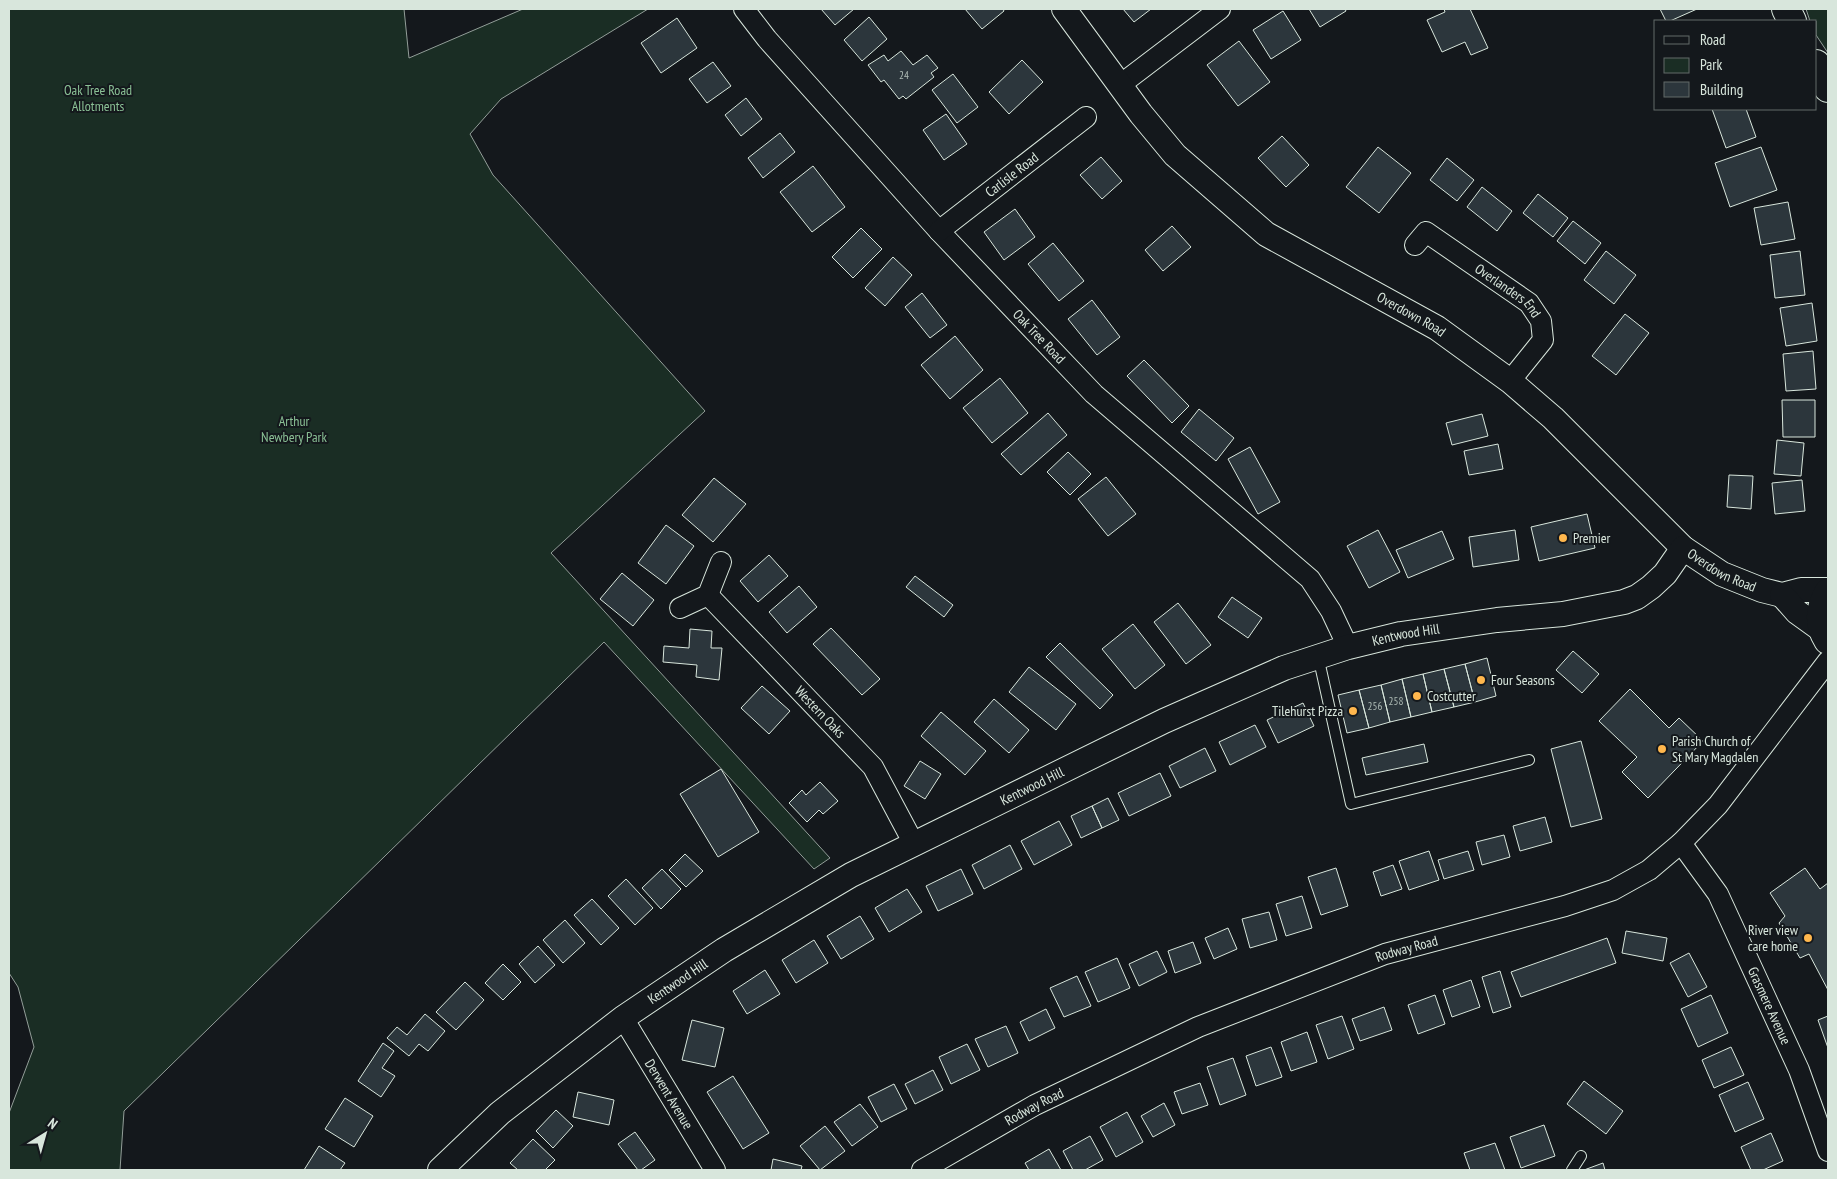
<svg xmlns="http://www.w3.org/2000/svg" width="1837" height="1179" viewBox="0 0 1837 1179" font-family="'PT Sans Narrow',sans-serif">
<rect width="100%" height="100%" fill="#14181c"/>
<path fill="#1a2d24" stroke="#939e99" d="M9 9H404L409 58 523 9H648L501 99 470 134 493 175 705 411 551 553 830 858 814 869 604 642 124 1111 120 1170H9V1113L34 1047 18 987 9 973Z
M1806 9H1828V53L1816 35V21H1810Z"/>
<path fill="#2c363c" stroke="#d8e6dc" d="M821 9H854L835 25Z
M965 9H1003L1004 11 982 29Z
M1123 9H1151L1134 22Z
M1309 9H1345L1346 11 1320 27Z
M1444 9H1470L1488 48 1471 55 1465 42 1442 52 1427 20 1445 12Z
M1660 9H1697L1670 21H1666Z
M1283 11 1301 40 1271 59 1253 30Z
M869 17 887 39 862 61 844 40Z
M677 18 697 48 661 73 641 43Z
M1239 41 1270 82 1238 106 1207 65Z
M901 51 913 65 927 55 938 68 931 73 934 77 906 99 903 96 899 99 884 80 881 82 868 65 884 55 888 61Z
M1022 60 1043 82 1009 114 989 92Z
M713 62 731 86 707 103 689 79Z
M953 74 978 107 957 123 932 90Z
M746 98 762 119 741 136 725 115Z
M1712 109H1746L1756 137 1726 148Z
M946 114 967 144 944 160 923 130Z
M780 133 795 152 763 178 748 158Z
M1282 136 1309 165 1286 187 1258 158Z
M1378 147 1411 173 1379 213 1346 187Z
M1761 147 1777 190 1730 207 1715 163Z
M1101 157 1122 181 1102 199 1080 175Z
M1447 158 1474 180 1457 201 1430 180Z
M813 166 845 207 812 232 780 192Z
M1482 187 1512 211 1497 231 1467 207Z
M1538 194 1568 218 1553 237 1523 213Z
M1788 202 1795 239 1761 245 1754 208Z
M1015 209 1035 237 1004 260 984 232Z
M1573 221 1601 243 1585 264 1557 241Z
M1172 226 1191 247 1163 271 1145 250Z
M861 228 882 249 853 278 832 257Z
M1053 243 1084 281 1059 301 1028 264Z
M1606 251 1636 275 1614 304 1584 280Z
M1800 251 1805 295 1775 298 1770 255Z
M893 257 912 275 885 306 865 288Z
M922 293 947 325 930 338 905 307Z
M1092 300 1120 337 1097 355 1068 319Z
M1812 303 1817 341 1786 346 1780 308Z
M1625 314 1649 333 1616 375 1592 356Z
M955 336 983 370 950 399 921 365Z
M1813 351 1816 389 1786 391 1783 354Z
M1144 360 1189 406 1172 423 1127 376Z
M1000 378 1028 413 992 443 963 408Z
M1782 400H1815V437H1783Z
M1199 409 1234 438 1216 461 1181 432Z
M1048 413 1067 435 1021 475 1001 454Z
M1482 414 1488 436 1452 445 1446 423Z
M1777 440 1804 443 1801 476 1774 474Z
M1498 444 1503 469 1469 475 1464 451Z
M1250 447 1280 502 1258 514 1228 459Z
M1068 452 1091 474 1070 495 1047 472Z
M1729 475 1753 476 1751 509 1727 507Z
M1106 477 1136 514 1108 536 1078 499Z
M714 478 746 504 713 542 682 515Z
M1802 480 1805 511 1775 514 1772 483Z
M1587 514 1595 548 1539 561 1531 527Z
M666 525 694 546 666 584 638 563Z
M1378 530 1400 572 1369 588 1347 546Z
M1515 530 1519 560 1473 567 1469 537Z
M1442 531 1454 559 1408 578 1396 550Z
M769 555 788 576 758 602 740 581Z
M622 573 654 600 633 626 600 599Z
M915 576 953 605 944 617 906 587Z
M799 586 817 607 787 633 769 612Z
M1232 597 1262 618 1248 638 1218 617Z
M1178 603 1211 645 1186 664 1154 622Z
M1133 624 1165 665 1135 689 1102 649Z
M831 628 880 679 862 695 813 644Z
M690 629 712 631 711 648H722L719 680 696 677 697 665 663 662 664 646 689 648Z
M1060 643 1113 695 1100 709 1046 657Z
M1573 651 1599 674 1582 693 1556 670Z
M1487 658 1496 696 1475 702 1465 664Z
M1465 664 1475 702 1454 707 1444 669Z
M1029 667 1076 704 1056 730 1009 692Z
M1444 669 1454 707 1432 712 1423 674Z
M1423 674 1432 712 1411 717 1402 679Z
M1402 679 1411 717 1390 722 1381 685Z
M1381 685 1390 722 1369 728 1359 690Z
M762 686 790 711 769 734 741 708Z
M1630 689 1669 728 1679 718 1703 741 1648 798 1622 772 1637 757 1599 721Z
M1359 690 1369 728 1347 733 1338 695Z
M994 699 1029 730 1009 753 974 722Z
M1303 703 1314 726 1278 743 1267 720Z
M941 712 986 751 965 775 921 736Z
M1255 725 1266 747 1230 765 1219 742Z
M1581 741 1602 819 1571 827 1551 749Z
M1424 744 1428 762 1366 775 1362 758Z
M1205 748 1216 771 1180 788 1169 766Z
M920 761 941 774 925 799 904 786Z
M721 769 759 832 718 857 680 794Z
M1160 773 1171 796 1129 816 1118 793Z
M820 782 838 801 823 814 819 810 807 822 789 803 802 790 806 795Z
M1108 798 1119 820 1102 828 1092 806Z
M1092 806 1102 828 1081 838 1071 816Z
M1545 817 1552 842 1520 851 1513 826Z
M1059 821 1072 845 1034 865 1021 841Z
M1504 835 1510 857 1482 865 1476 842Z
M1010 845 1022 869 984 889 972 865Z
M1429 851 1439 880 1409 890 1399 861Z
M1468 851 1474 870 1444 879 1438 860Z
M685 854 703 871 686 887 669 870Z
M1393 865 1402 889 1381 896 1373 872Z
M1336 868 1348 906 1321 915 1308 877Z
M1805 868 1820 889 1828 883V990L1809 954 1800 958 1779 923 1785 916 1770 893Z
M662 869 681 889 661 909 642 888Z
M961 869 973 894 938 911 926 886Z
M626 879 653 908 635 925 608 896Z
M907 889 922 912 889 932 875 908Z
M1302 896 1312 928 1286 936 1276 904Z
M592 899 619 928 601 945 574 915Z
M1269 912 1277 940 1250 948 1242 919Z
M860 916 874 939 841 959 827 936Z
M565 920 585 943 563 963 543 940Z
M1228 928 1237 949 1214 959 1205 938Z
M1626 931 1667 938 1663 961 1622 953Z
M1607 938 1616 963 1521 997 1511 972Z
M814 940 828 963 796 983 782 960Z
M1193 942 1201 963 1175 973 1168 951Z
M538 946 555 965 535 983 519 964Z
M1157 951 1167 972 1139 986 1129 964Z
M1689 953 1707 987 1688 997 1670 963Z
M1117 958 1130 988 1098 1002 1085 972Z
M503 964 521 982 503 1000 485 983Z
M765 970 780 994 747 1014 733 991Z
M1500 971 1511 1007 1493 1013 1482 977Z
M1077 976 1091 1006 1064 1017 1050 988Z
M1471 980 1480 1007 1452 1017 1443 990Z
M465 982 484 1000 456 1030 436 1012Z
M1435 995 1445 1024 1418 1034 1408 1005Z
M1711 995 1728 1033 1698 1047 1681 1009Z
M1384 1007 1392 1030 1360 1041 1352 1019Z
M1046 1009 1055 1028 1029 1041 1020 1022Z
M425 1014 445 1031 428 1051 419 1044 409 1056 387 1038 397 1027 407 1035Z
M1342 1016 1354 1049 1328 1059 1316 1025Z
M1828 1016V1048L1818 1020Z
M692 1020 724 1028 715 1067 682 1060Z
M1006 1026 1018 1053 988 1067 975 1039Z
M1307 1032 1317 1062 1291 1071 1281 1042Z
M383 1043 394 1051 382 1068 395 1076 381 1097 358 1081Z
M967 1044 980 1070 951 1084 939 1057Z
M1271 1047 1282 1077 1256 1086 1246 1056Z
M1731 1047 1744 1075 1714 1088 1702 1060Z
M1233 1058 1246 1095 1220 1105 1207 1067Z
M933 1070 943 1090 915 1104 905 1084Z
M733 1076 769 1133 743 1149 707 1092Z
M1584 1081 1623 1111 1606 1134 1567 1104Z
M1748 1082 1764 1119 1735 1132 1719 1095Z
M1200 1083 1208 1105 1182 1114 1174 1092Z
M894 1084 907 1109 881 1122 868 1097Z
M578 1092 614 1100 609 1125 573 1117Z
M345 1098 373 1116 354 1147 325 1129Z
M1164 1103 1175 1125 1153 1137 1141 1116Z
M860 1104 878 1127 852 1146 834 1122Z
M556 1110 573 1126 553 1148 536 1131Z
M1127 1112 1143 1142 1116 1157 1100 1127Z
M1544 1125 1555 1156 1521 1168 1510 1137Z
M825 1126 845 1151 820 1170 800 1146Z
M635 1132 655 1160 641 1170H638L618 1144Z
M1771 1133 1783 1161 1763 1170H1751L1741 1147Z
M1090 1136 1103 1160 1085 1170H1073L1063 1151Z
M533 1139 555 1160 545 1170H518L510 1163Z
M1495 1143 1505 1170H1470L1464 1153Z
M319 1146 345 1163 340 1170H304Z
M1049 1149 1061 1170H1029L1025 1163Z
M773 1159 802 1166 801 1170H771Z
M1603 1163 1605 1170H1584Z"/>
<g fill="none" stroke-linecap="round" stroke-linejoin="round">
<defs>
<path id="service" d="M1318 656 1351 804 1529 760
M1572 1170 1581 1156"/>
<g id="minor">
<path id="s1" d="M744 9 767 39 939 231 1094 394 1310 579 1331 611 1348 647"/>
<path d="M1120 85 1220 9"/>
<path id="s2" d="M939 231 1086 117"/>
<path id="s3" d="M1415 245 1426 232 1529 303 1541 321 1543 340 1510 381"/>
<path id="s4" d="M708 595 873 767 914 844"/>
<path d="M680 608 708 595 721 562"/>
<path id="s5" d="M1681 843 1718 894 1799 1070 1828 1151"/>
<path id="s6" d="M623 1018 715 1170"/>
<path id="s7" d="M922 1170 1035 1105 1198 1027 1385 954 1565 906 1613 890 1649 870 1681 843 1718 805 1828 661"/>
</g>
<g id="tertiary">
<path id="s8" d="M1064 9 1141 114 1175 155 1266 234 1437 328 1510 381 1553 418 1683 548 1722 574 1762 590 1782 595 1801 590H1828"/>
<path d="M1782 595 1797 612 1822 630"/>
<path id="s9" d="M440 1170 500 1113 623 1018 724 950 851 875 1164 721 1284 668 1348 647 1401 634 1497 620 1563 614 1624 602 1637 597 1651 587 1665 574 1683 548"/>
</g>
<path id="primary" d="M1786 9 1792 21
M1816 64 1828 88
M1828 593C1819 610 1818 624 1828 640"/>
</defs>
<use href="#service" stroke="#d8e6dc" stroke-width="12"/>
<use href="#minor" stroke="#d8e6dc" stroke-width="22"/>
<use href="#tertiary" stroke="#d8e6dc" stroke-width="26"/>
<use href="#primary" stroke="#d8e6dc" stroke-width="30"/>
<use href="#service" stroke="#14181c" stroke-width="10"/>
<use href="#minor" stroke="#14181c" stroke-width="20"/>
<use href="#tertiary" stroke="#14181c" stroke-width="24"/>
<use href="#primary" stroke="#14181c" stroke-width="28"/>
</g>
<g fill="#ffb74d" stroke="#14181c" stroke-width="2">
<circle cx="1563" cy="538" r="5"/>
<circle cx="1481" cy="680" r="5"/>
<circle cx="1417" cy="696" r="5"/>
<circle cx="1353" cy="711" r="5"/>
<circle cx="1662" cy="749" r="5"/>
<circle cx="1808" cy="938" r="5"/>
</g>
<g text-anchor="middle" stroke-width="4" stroke-linejoin="round" paint-order="stroke">
<g font-size="11" fill="#adbab4">
<text x="904" y="79">24</text>
<text x="1396" y="705">258</text>
<text x="1375" y="710">256</text>
</g>
<g font-size="14" fill="#8ac095" stroke="#14181c">
<text x="98" y="95">Oak Tree Road<tspan x="98" dy="16">Allotments</tspan></text>
<text x="294" y="426">Arthur<tspan x="294" dy="16">Newbery Park</tspan></text>
</g>
<g font-size="14" fill="#d8e6dc" stroke="#14181c">
<text dy="5" stroke="none"><textPath href="#s2" startOffset="92">Carlisle Road</textPath></text>
<text dy="5" stroke="none"><textPath href="#s3" startOffset="118">Overlanders End</textPath></text>
<text dy="5" stroke="none"><textPath href="#s8" startOffset="470">Overdown Road</textPath></text>
<text dy="5" stroke="none"><textPath href="#s1" startOffset="441">Oak Tree Road</textPath></text>
<text dy="5" stroke="none"><textPath href="#s8" startOffset="875">Overdown Road</textPath></text>
<text dy="5" stroke="none"><textPath href="#s9" startOffset="1114">Kentwood Hill</textPath></text>
<text dy="5" stroke="none"><textPath href="#s4" startOffset="162">Western Oaks</textPath></text>
<text dy="5" stroke="none"><textPath href="#s9" startOffset="709">Kentwood Hill</textPath></text>
<text dy="5" stroke="none"><textPath href="#s7" startOffset="534">Rodway Road</textPath></text>
<text dy="5" stroke="none"><textPath href="#s9" startOffset="304">Kentwood Hill</textPath></text>
<text dy="5" stroke="none"><textPath href="#s5" startOffset="186">Grasmere Avenue</textPath></text>
<text dy="5" stroke="none"><textPath href="#s6" startOffset="89">Derwent Avenue</textPath></text>
<text dy="5" stroke="none"><textPath href="#s7" startOffset="129">Rodway Road</textPath></text>
</g>
<g font-size="14" fill="#d8e6dc" stroke="#14181c" text-anchor="start">
<text x="1573" y="543">Premier</text>
<text x="1491" y="685">Four Seasons</text>
<text x="1427" y="701">Costcutter</text>
<text x="1343" y="716" text-anchor="end">Tilehurst Pizza</text>
<text x="1672" y="746">Parish Church of<tspan x="1672" dy="16">St Mary Magdalen</tspan></text>
<text x="1798" y="935" text-anchor="end">River view<tspan x="1798" dy="16">care home</tspan></text>
</g>
</g>
<rect width="1837" height="1179" fill="none" stroke="#d8e6dc" stroke-width="20"/>
<rect x="1654" y="20" width="162" height="90" fill="#14181c" stroke="#626a69"/>
<rect x="1664" y="36" width="25" height="8" fill="#14181c" stroke="#626a69"/>
<text x="1700" y="45" font-size="15" fill="#d8e6dc">Road</text>
<rect x="1664" y="58" width="25" height="15" fill="#1a2d24" stroke="#626a69"/>
<text x="1700" y="70" font-size="15" fill="#d8e6dc">Park</text>
<rect x="1664" y="82" width="25" height="15" fill="#2c363c" stroke="#626a69"/>
<text x="1700" y="95" font-size="15" fill="#d8e6dc">Building</text>
<g transform="translate(45 1134) rotate(37)" stroke="#14181c" stroke-width="4" paint-order="stroke">
<path d="M0-4L9 19L0 12L-9 19Z" fill="#d8e6dc"/>
<text y="-8" font-size="14" font-weight="bold" text-anchor="middle" fill="#d8e6dc">N</text>
</g>
</svg>
